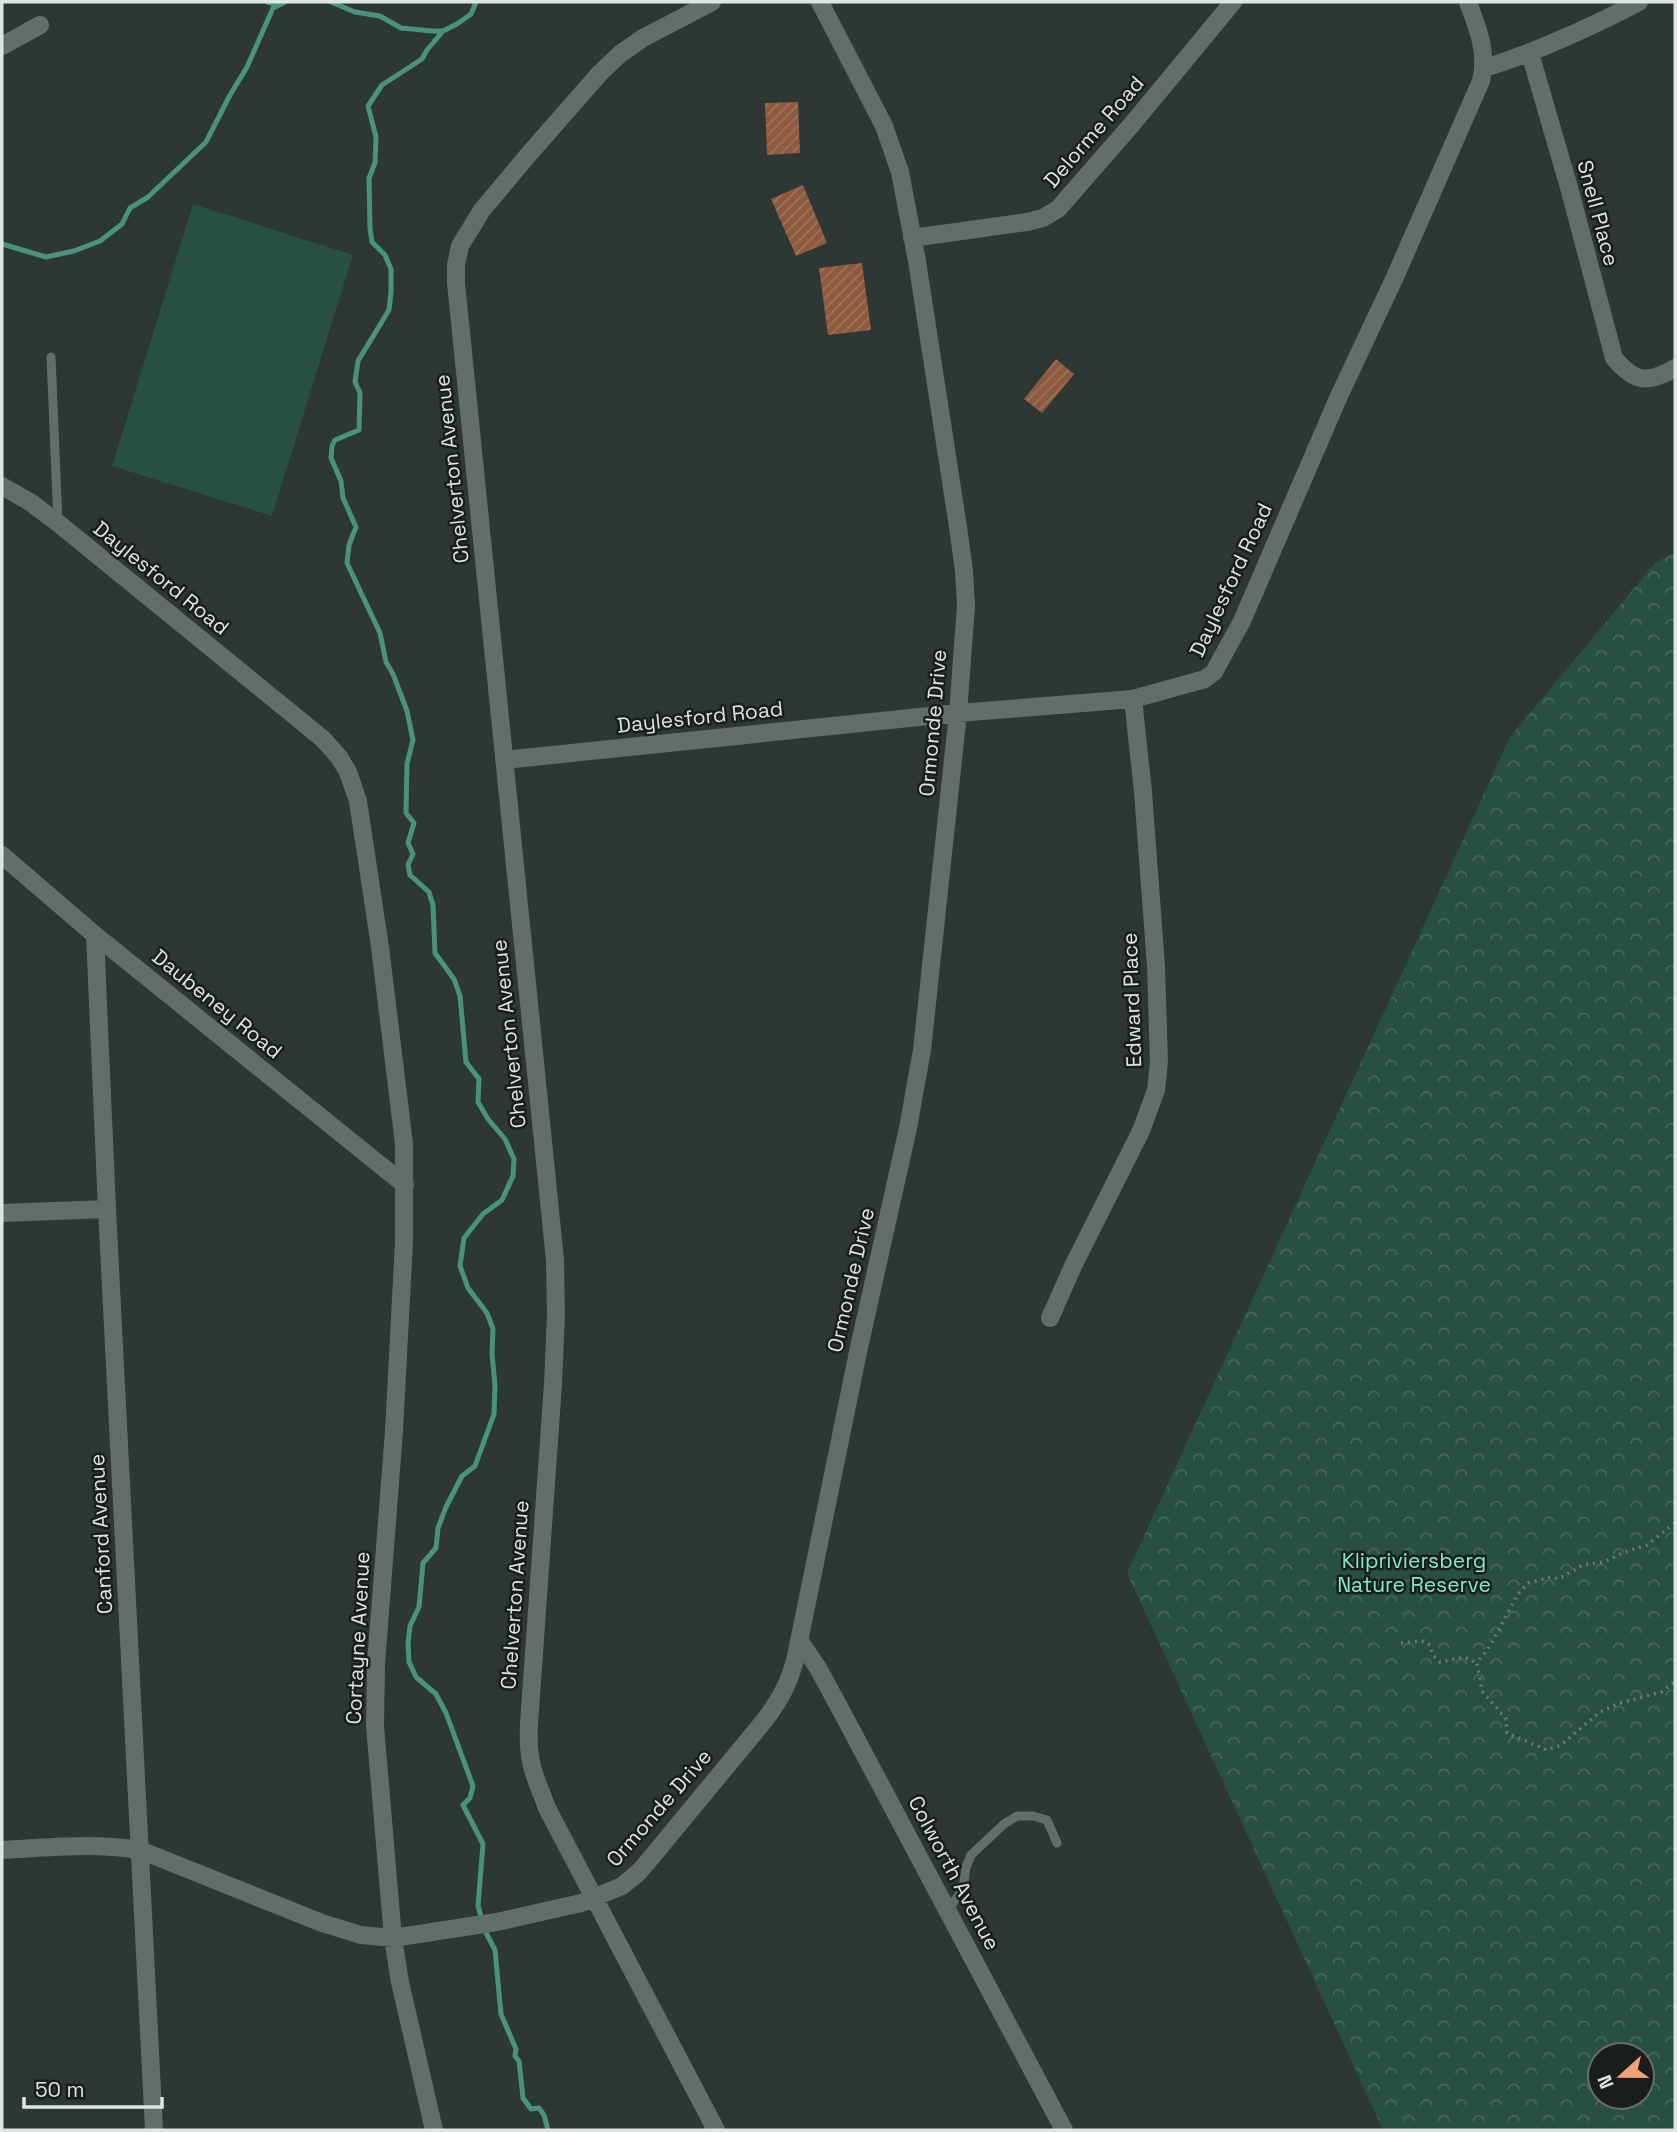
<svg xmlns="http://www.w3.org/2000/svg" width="1677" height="2132" viewBox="0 0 1677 2132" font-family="'Space Grotesk',sans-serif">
<defs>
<pattern id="park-crowns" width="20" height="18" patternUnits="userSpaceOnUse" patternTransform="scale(1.75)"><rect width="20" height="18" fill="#274f43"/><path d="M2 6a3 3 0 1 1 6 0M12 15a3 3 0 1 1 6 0" fill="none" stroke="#46685e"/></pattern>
<pattern id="building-hatch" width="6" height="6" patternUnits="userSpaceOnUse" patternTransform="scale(1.75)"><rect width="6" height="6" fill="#8e5a3e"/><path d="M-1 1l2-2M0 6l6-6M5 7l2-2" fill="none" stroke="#9d725a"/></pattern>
</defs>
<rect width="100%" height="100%" fill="#2d3734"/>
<path fill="url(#park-crowns)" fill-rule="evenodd" d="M1675 552V2130H1383L1127 1573 1510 737 1655 563ZM1600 2055H1642V2097H1600Z"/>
<path fill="#274f43" d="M193 204 353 255 272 516 112 466Z"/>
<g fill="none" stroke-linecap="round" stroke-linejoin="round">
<path stroke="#49927d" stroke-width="5" d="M267 2 278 5
M331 2 355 12 380 16 401 28 432 31H443L457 24 471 14 476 2
M443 31 427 50 422 59 382 85 368 106 376 137 375 163 369 178 370 228 372 242 385 255 391 269V292L389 310 358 361 355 382 360 393 359 430 335 440 332 446 331 458 341 481 343 498 356 527 349 545 347 563 380 633 386 662 393 674 407 711 413 740 407 764 406 813 414 823 408 843 413 854 408 865 410 875 429 892 433 905 435 953 454 979 460 996 466 1062 479 1079 478 1102 488 1119 505 1139 514 1159 513 1176 502 1200 483 1214 464 1238 460 1266 468 1288 487 1313 493 1329 492 1354 495 1385 494 1414 475 1466 462 1476 446 1507 438 1528 436 1548 423 1563 419 1607 410 1626 408 1643 409 1662 416 1677 436 1694 446 1713 473 1786 470 1798 463 1805 483 1844 478 1906 485 1931 495 1950 501 2014 516 2049 515 2056 519 2061 523 2098 531 2109 539 2108 544 2115 548 2130
M2 244 46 257 74 251 100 241 122 224 130 208 148 197 206 142 230 95 247 67 273 8 285 2"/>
</g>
<path fill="url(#building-hatch)" d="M798 102 800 153 767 155 765 103Z
M803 185 827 243 796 256 771 199Z
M862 263 871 330 828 335 819 268Z
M1056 359 1074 374 1042 413 1024 399Z"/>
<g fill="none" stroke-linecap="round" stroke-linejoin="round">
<path stroke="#6f7875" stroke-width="3.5" stroke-dasharray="2 5" stroke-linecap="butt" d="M1675 1523 1647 1545 1625 1552 1604 1562 1583 1565 1558 1579 1551 1577 1528 1583 1518 1594 1490 1646 1477 1663 1482 1691 1506 1719 1507 1733 1547 1750 1561 1745 1600 1712 1617 1704 1661 1692 1675 1682
M1401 1643 1422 1641 1430 1645 1433 1655 1440 1662 1464 1657 1477 1663"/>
<path stroke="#626e6a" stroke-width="9" d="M51 357 58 523
M948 1910 963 1889 966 1867 971 1855 1004 1824 1017 1816H1033L1047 1820 1057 1843"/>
<path stroke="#626e6a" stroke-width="18" d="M712 2 643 38 620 54 600 73 529 154 482 210 460 246 456 265V283L555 1260 556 1315 553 1384 529 1724C527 1762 534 1775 548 1810L716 2130
M2 46 40 25
M1530 53 1570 191 1614 358C1635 383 1647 384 1675 368
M1485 68C1539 51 1589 28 1639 2
M912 238 1027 222 1043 218 1058 209 1133 123 1233 2
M2 486 30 502 58 523 323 739 339 757 348 772 358 801 380 947 404 1144V1242L394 1431 376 1664 375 1726 393 1938 400 1982 434 2130
M504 760 958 713 1133 699 1205 679 1214 672 1242 621 1339 396 1395 277 1481 81C1488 53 1478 29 1468 2
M2 855 95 935 405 1185
M95 935 107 1209 154 2130
M2 1213 107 1209
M1050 1318 1074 1264 1141 1131 1156 1090 1159 1062 1156 966 1143 792 1133 699
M799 1640 818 1668 844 1716 1064 2130
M2 1850C48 1847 94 1843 140 1850L322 1923 361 1935 393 1938 497 1922 581 1903 622 1886 639 1872 650 1859 764 1721C780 1700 790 1682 796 1656L858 1352 908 1128 922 1050 958 713 966 606 964 571 958 527 917 261 900 172 884 126 820 2"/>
</g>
<g text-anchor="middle" stroke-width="5" stroke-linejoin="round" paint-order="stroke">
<g font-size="21" fill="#dee5e2" stroke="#191e1c">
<text transform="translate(1094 132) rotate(-49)" y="7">Delorme Road</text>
<text transform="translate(1598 213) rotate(75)" y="7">Snell Place</text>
<text transform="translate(452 469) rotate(-96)" y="7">Chelverton Avenue</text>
<text transform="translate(161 578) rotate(39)" y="7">Daylesford Road</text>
<text transform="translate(1231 580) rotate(-65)" y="7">Daylesford Road</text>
<text transform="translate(700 717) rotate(-6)" y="7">Daylesford Road</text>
<text transform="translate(933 723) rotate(-85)" y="7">Ormonde Drive</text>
<text transform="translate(1132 1000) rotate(-92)" y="7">Edward Place</text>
<text transform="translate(217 1004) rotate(39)" y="7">Daubeney Road</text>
<text transform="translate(509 1034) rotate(-96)" y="7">Chelverton Avenue</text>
<text transform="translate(851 1280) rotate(-77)" y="7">Ormonde Drive</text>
<text transform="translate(101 1534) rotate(-93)" y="7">Canford Avenue</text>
<text transform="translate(515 1595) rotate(-86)" y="7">Chelverton Avenue</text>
<text transform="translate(358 1638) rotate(-87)" y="7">Cortayne Avenue</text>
<text transform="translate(659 1808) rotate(-49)" y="7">Ormonde Drive</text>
<text transform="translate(954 1873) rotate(62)" y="7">Colworth Avenue</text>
</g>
<g font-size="21" fill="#81eccd" stroke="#191e1c">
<text x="1414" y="1568">Klipriviersberg<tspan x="1414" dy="24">Nature Reserve</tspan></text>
</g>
</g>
<rect width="1677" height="2132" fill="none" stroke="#dee5e2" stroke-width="7"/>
<g transform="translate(1621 2076) rotate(249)"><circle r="33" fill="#191e1c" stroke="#686e6b" stroke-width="2"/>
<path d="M0-5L12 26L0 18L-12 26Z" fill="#f0a378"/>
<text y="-10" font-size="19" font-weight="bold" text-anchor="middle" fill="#dee5e2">N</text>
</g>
<path d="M24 2097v10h138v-10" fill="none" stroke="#dee5e2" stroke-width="3.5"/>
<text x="35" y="2097" font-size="21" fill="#dee5e2" stroke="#191e1c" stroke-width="5" paint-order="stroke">50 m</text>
</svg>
